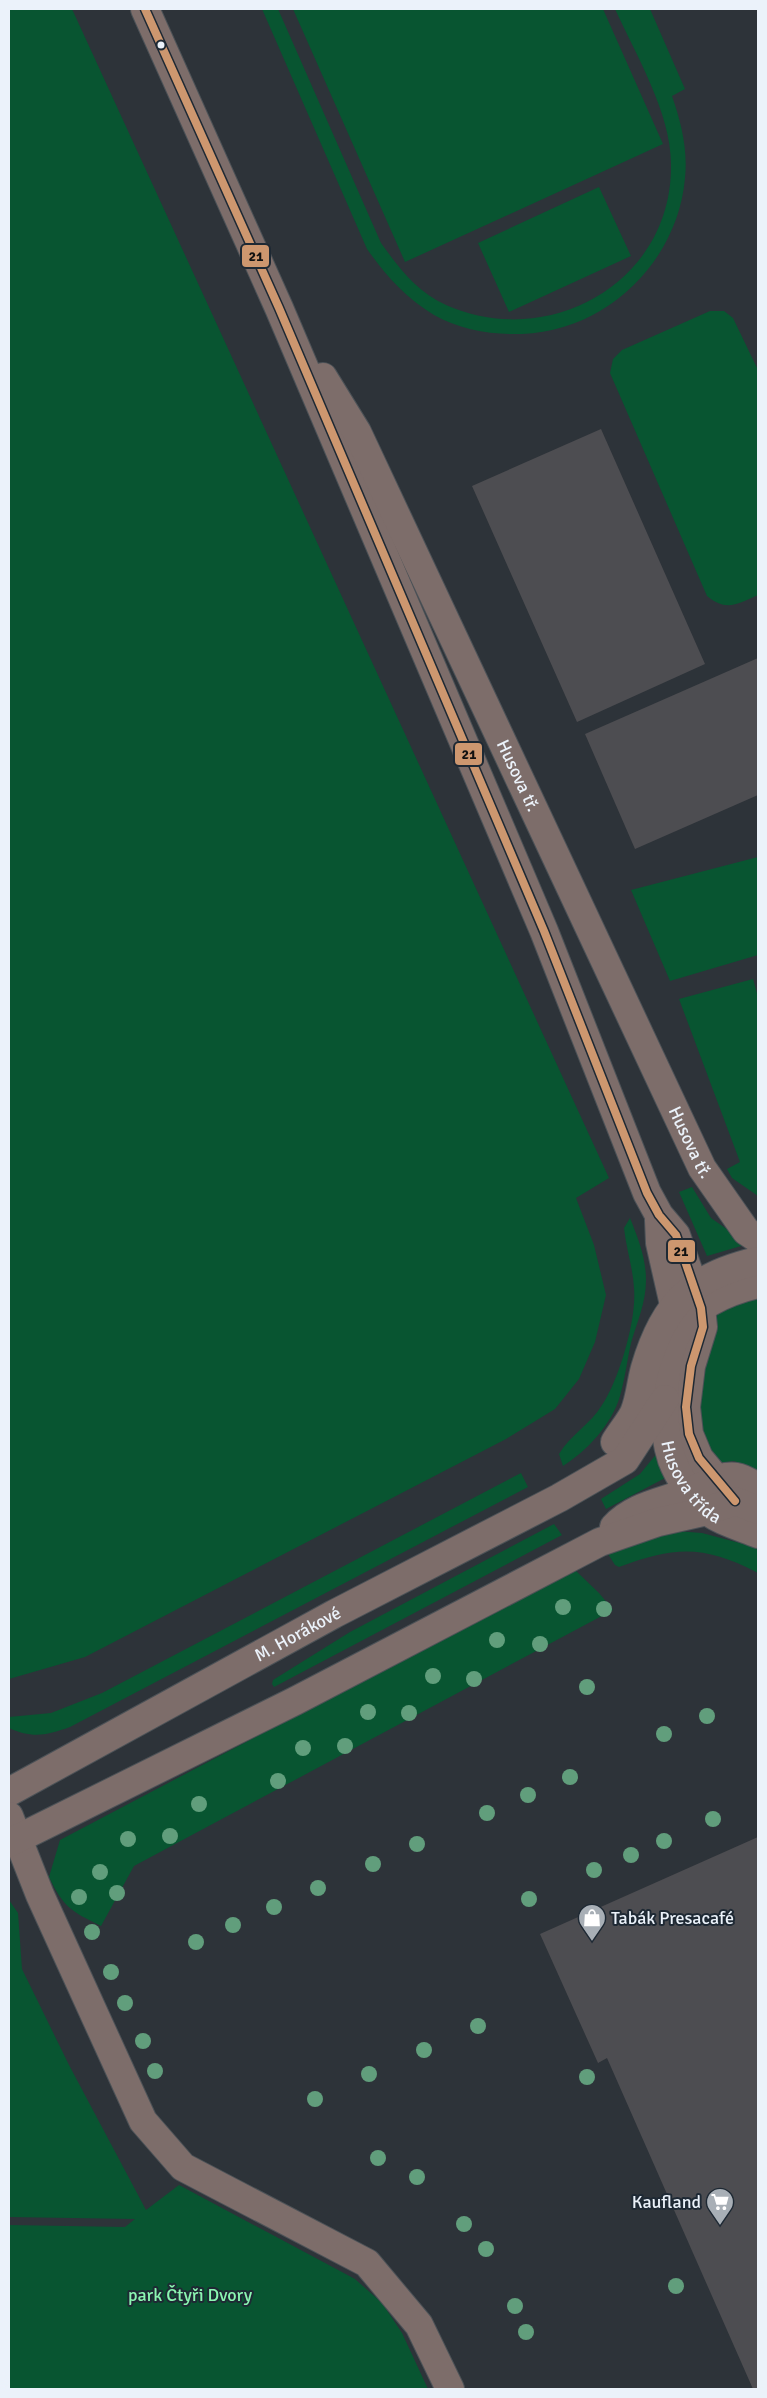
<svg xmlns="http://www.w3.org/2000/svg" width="767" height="2398" viewBox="0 0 767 2398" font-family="Signika,sans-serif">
<rect width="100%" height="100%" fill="#2d3339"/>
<path fill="#085531" d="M9 9H72L609 1178 576 1198 594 1245 606 1295 595 1342 579 1379 555 1409 506 1439 85 1657 9 1679Z
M262 9H278L381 243C399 268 417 292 446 305 549 351 673 282 671 164 671 113 636 55 615 9H650L685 89 672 96C681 122 688 149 685 178 678 261 607 331 522 334 493 335 460 330 434 315 406 298 386 276 367 249Z
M293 9H603L663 144 405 262Z
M599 187 631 256 509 312 478 243Z
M710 311H724L733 318 758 370V595C738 604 726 612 707 596L610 373 613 359 622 350Z
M758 857V955L670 981 631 890Z
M753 979 758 997V1196L732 1178 727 1169 740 1162 679 999Z
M692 1187 711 1218 748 1244 707 1256 679 1192Z
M630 1218C638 1238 646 1258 646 1280 646 1303 637 1322 631 1343 627 1361 625 1379 620 1396 612 1424 587 1451 563 1466L559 1454C570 1435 591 1424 602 1405 619 1380 637 1319 634 1288 633 1268 626 1248 624 1228Z
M758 1295V1470L734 1461 717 1463C699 1436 694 1405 703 1373 710 1351 719 1337 715 1313Z
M658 1452 667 1477 606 1509 601 1499 640 1474Z
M521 1473 528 1487 70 1727C47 1735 33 1739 9 1728V1717L51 1713 102 1693Z
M554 1524 562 1535 274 1687 272 1684 273 1680 350 1632Z
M676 1531 702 1533 751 1546 758 1550V1573C704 1545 676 1546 619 1567L615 1565 608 1554 645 1536Z
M574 1569 599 1593 613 1610 134 1866 101 1926C71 1911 64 1908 49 1877L60 1840Z
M9 1900 18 1913 22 1969 69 2065 146 2210 179 2185 355 2279 382 2303 402 2333 428 2389H9V2225L125 2227 135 2219 9 2217Z"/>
<path fill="#4d4d51" d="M601 429 705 664 577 722 472 486Z
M758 658V795L635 849 585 734Z
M758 1837V2389H753L607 2058 598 2063 540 1934Z"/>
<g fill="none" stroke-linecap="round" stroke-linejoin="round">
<defs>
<g id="minor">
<path d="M145 9 279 308 544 931 647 1193 659 1215 676 1235 701 1308 703 1327 691 1366 686 1407 689 1434 699 1458 735 1501"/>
<path id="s1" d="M323 377 357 432 702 1168 746 1231 758 1239"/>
<path d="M659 1220 660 1243 677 1318"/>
<path id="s2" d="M758 1284C729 1291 695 1305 678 1332 660 1363 661 1427 672 1460 679 1478 692 1497 706 1510 717 1520 744 1528 758 1534"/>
<path d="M615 1442C621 1432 629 1423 634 1413 640 1399 641 1382 645 1368 664 1303 692 1276 758 1261"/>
<path d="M614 1527C634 1505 664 1502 690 1491 705 1486 720 1474 737 1477 744 1478 752 1484 758 1487"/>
<path id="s3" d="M9 1792 334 1614 559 1498 625 1460 665 1399"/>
<path d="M9 1816 40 1895 143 2121 183 2167 367 2263 419 2325 450 2389"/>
<path d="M9 1843 295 1701 600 1542 658 1522 707 1511 735 1501 758 1510"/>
</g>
</defs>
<use href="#minor" stroke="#4c5257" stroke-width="30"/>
<use href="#minor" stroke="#7d6d6a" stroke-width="28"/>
<defs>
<path id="bus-1" d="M145 9 279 308 544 931 647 1193 659 1215 676 1235 701 1308 703 1327 691 1366 686 1407 689 1434 699 1458 735 1501"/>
</defs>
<use href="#bus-1" stroke="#1e2934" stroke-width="11"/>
<use href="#bus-1" stroke="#cd976f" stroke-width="8"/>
</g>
<g fill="#619e7c">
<circle cx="563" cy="1607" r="8"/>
<circle cx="604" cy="1609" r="8"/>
<circle cx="497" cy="1640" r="8"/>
<circle cx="540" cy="1644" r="8"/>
<circle cx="433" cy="1676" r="8"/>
<circle cx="474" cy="1679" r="8"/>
<circle cx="587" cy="1687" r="8"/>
<circle cx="368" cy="1712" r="8"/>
<circle cx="409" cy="1713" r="8"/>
<circle cx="707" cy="1716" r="8"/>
<circle cx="664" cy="1734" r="8"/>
<circle cx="345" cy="1746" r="8"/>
<circle cx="303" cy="1748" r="8"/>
<circle cx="570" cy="1777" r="8"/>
<circle cx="278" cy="1781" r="8"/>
<circle cx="528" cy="1795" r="8"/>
<circle cx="199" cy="1804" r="8"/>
<circle cx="487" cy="1813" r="8"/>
<circle cx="713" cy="1819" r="8"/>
<circle cx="170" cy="1836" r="8"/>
<circle cx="128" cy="1839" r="8"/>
<circle cx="664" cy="1841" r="8"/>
<circle cx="417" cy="1844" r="8"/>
<circle cx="631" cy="1855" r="8"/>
<circle cx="373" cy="1864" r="8"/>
<circle cx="594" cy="1870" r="8"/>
<circle cx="100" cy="1872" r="8"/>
<circle cx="318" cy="1888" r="8"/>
<circle cx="117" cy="1893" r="8"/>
<circle cx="79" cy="1897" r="8"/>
<circle cx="529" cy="1899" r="8"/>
<circle cx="274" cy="1907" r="8"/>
<circle cx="233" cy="1925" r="8"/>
<circle cx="92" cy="1932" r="8"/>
<circle cx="196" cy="1942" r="8"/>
<circle cx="111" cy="1972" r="8"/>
<circle cx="125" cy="2003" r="8"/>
<circle cx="478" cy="2026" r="8"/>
<circle cx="143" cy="2041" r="8"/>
<circle cx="424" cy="2050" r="8"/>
<circle cx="155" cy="2071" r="8"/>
<circle cx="369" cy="2074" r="8"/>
<circle cx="587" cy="2077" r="8"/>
<circle cx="315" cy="2099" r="8"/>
<circle cx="378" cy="2158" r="8"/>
<circle cx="417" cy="2177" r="8"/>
<circle cx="464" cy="2224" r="8"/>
<circle cx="486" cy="2249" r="8"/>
<circle cx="676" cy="2286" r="8"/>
<circle cx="515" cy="2306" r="8"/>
<circle cx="526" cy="2332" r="8"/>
</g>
<defs>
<symbol id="shop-pin" viewBox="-11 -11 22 30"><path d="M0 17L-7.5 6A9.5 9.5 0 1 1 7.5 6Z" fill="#a8afb6" stroke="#1e2934"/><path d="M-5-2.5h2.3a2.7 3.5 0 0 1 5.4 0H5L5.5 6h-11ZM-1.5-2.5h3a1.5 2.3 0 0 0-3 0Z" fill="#fff"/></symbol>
<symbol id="supermarket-pin" viewBox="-11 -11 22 30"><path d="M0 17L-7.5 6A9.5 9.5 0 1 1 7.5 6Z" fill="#a8afb6" stroke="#1e2934"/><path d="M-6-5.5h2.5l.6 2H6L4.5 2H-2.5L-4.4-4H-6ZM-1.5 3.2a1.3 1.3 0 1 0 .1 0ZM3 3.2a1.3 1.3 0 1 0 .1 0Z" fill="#fff"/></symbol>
</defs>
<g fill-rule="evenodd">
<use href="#shop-pin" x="576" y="1902" width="32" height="43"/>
<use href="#supermarket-pin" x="704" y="2186" width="32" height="43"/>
</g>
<circle fill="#ebf2fa" stroke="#1e2934" stroke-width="2" cx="161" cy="45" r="4.5"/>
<g text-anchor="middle" stroke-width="4" stroke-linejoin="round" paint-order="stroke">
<g font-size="18" fill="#ebf2fa" stroke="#1e2934">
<text dy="6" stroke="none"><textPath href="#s1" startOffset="444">Husova tř.</textPath></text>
<text dy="6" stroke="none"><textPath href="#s1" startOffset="849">Husova tř.</textPath></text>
<text dy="6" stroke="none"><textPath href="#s2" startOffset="255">Husova třída</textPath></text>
<text dy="6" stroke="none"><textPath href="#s3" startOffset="329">M. Horákové</textPath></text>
</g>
<g font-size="18" fill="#ebf2fa" stroke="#1e2934" text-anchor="start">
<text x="611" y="1924">Tabák Presacafé</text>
<text x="701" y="2208" text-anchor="end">Kaufland</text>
</g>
<g font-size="18" fill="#8bf6b2" stroke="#1e2934">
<text x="190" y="2301">park Čtyři Dvory</text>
</g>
</g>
<g stroke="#1e2934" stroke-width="2">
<rect x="241" y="244" width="29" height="24" rx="5" fill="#cd976f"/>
<rect x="454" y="742" width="29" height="24" rx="5" fill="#cd976f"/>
<rect x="667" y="1239" width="29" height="24" rx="5" fill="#cd976f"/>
</g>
<g font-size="14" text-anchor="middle" font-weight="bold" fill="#111">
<text x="256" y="261">21</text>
<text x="469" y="759">21</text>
<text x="681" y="1256">21</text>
</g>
<rect width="767" height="2398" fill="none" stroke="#ebf2fa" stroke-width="20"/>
</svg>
